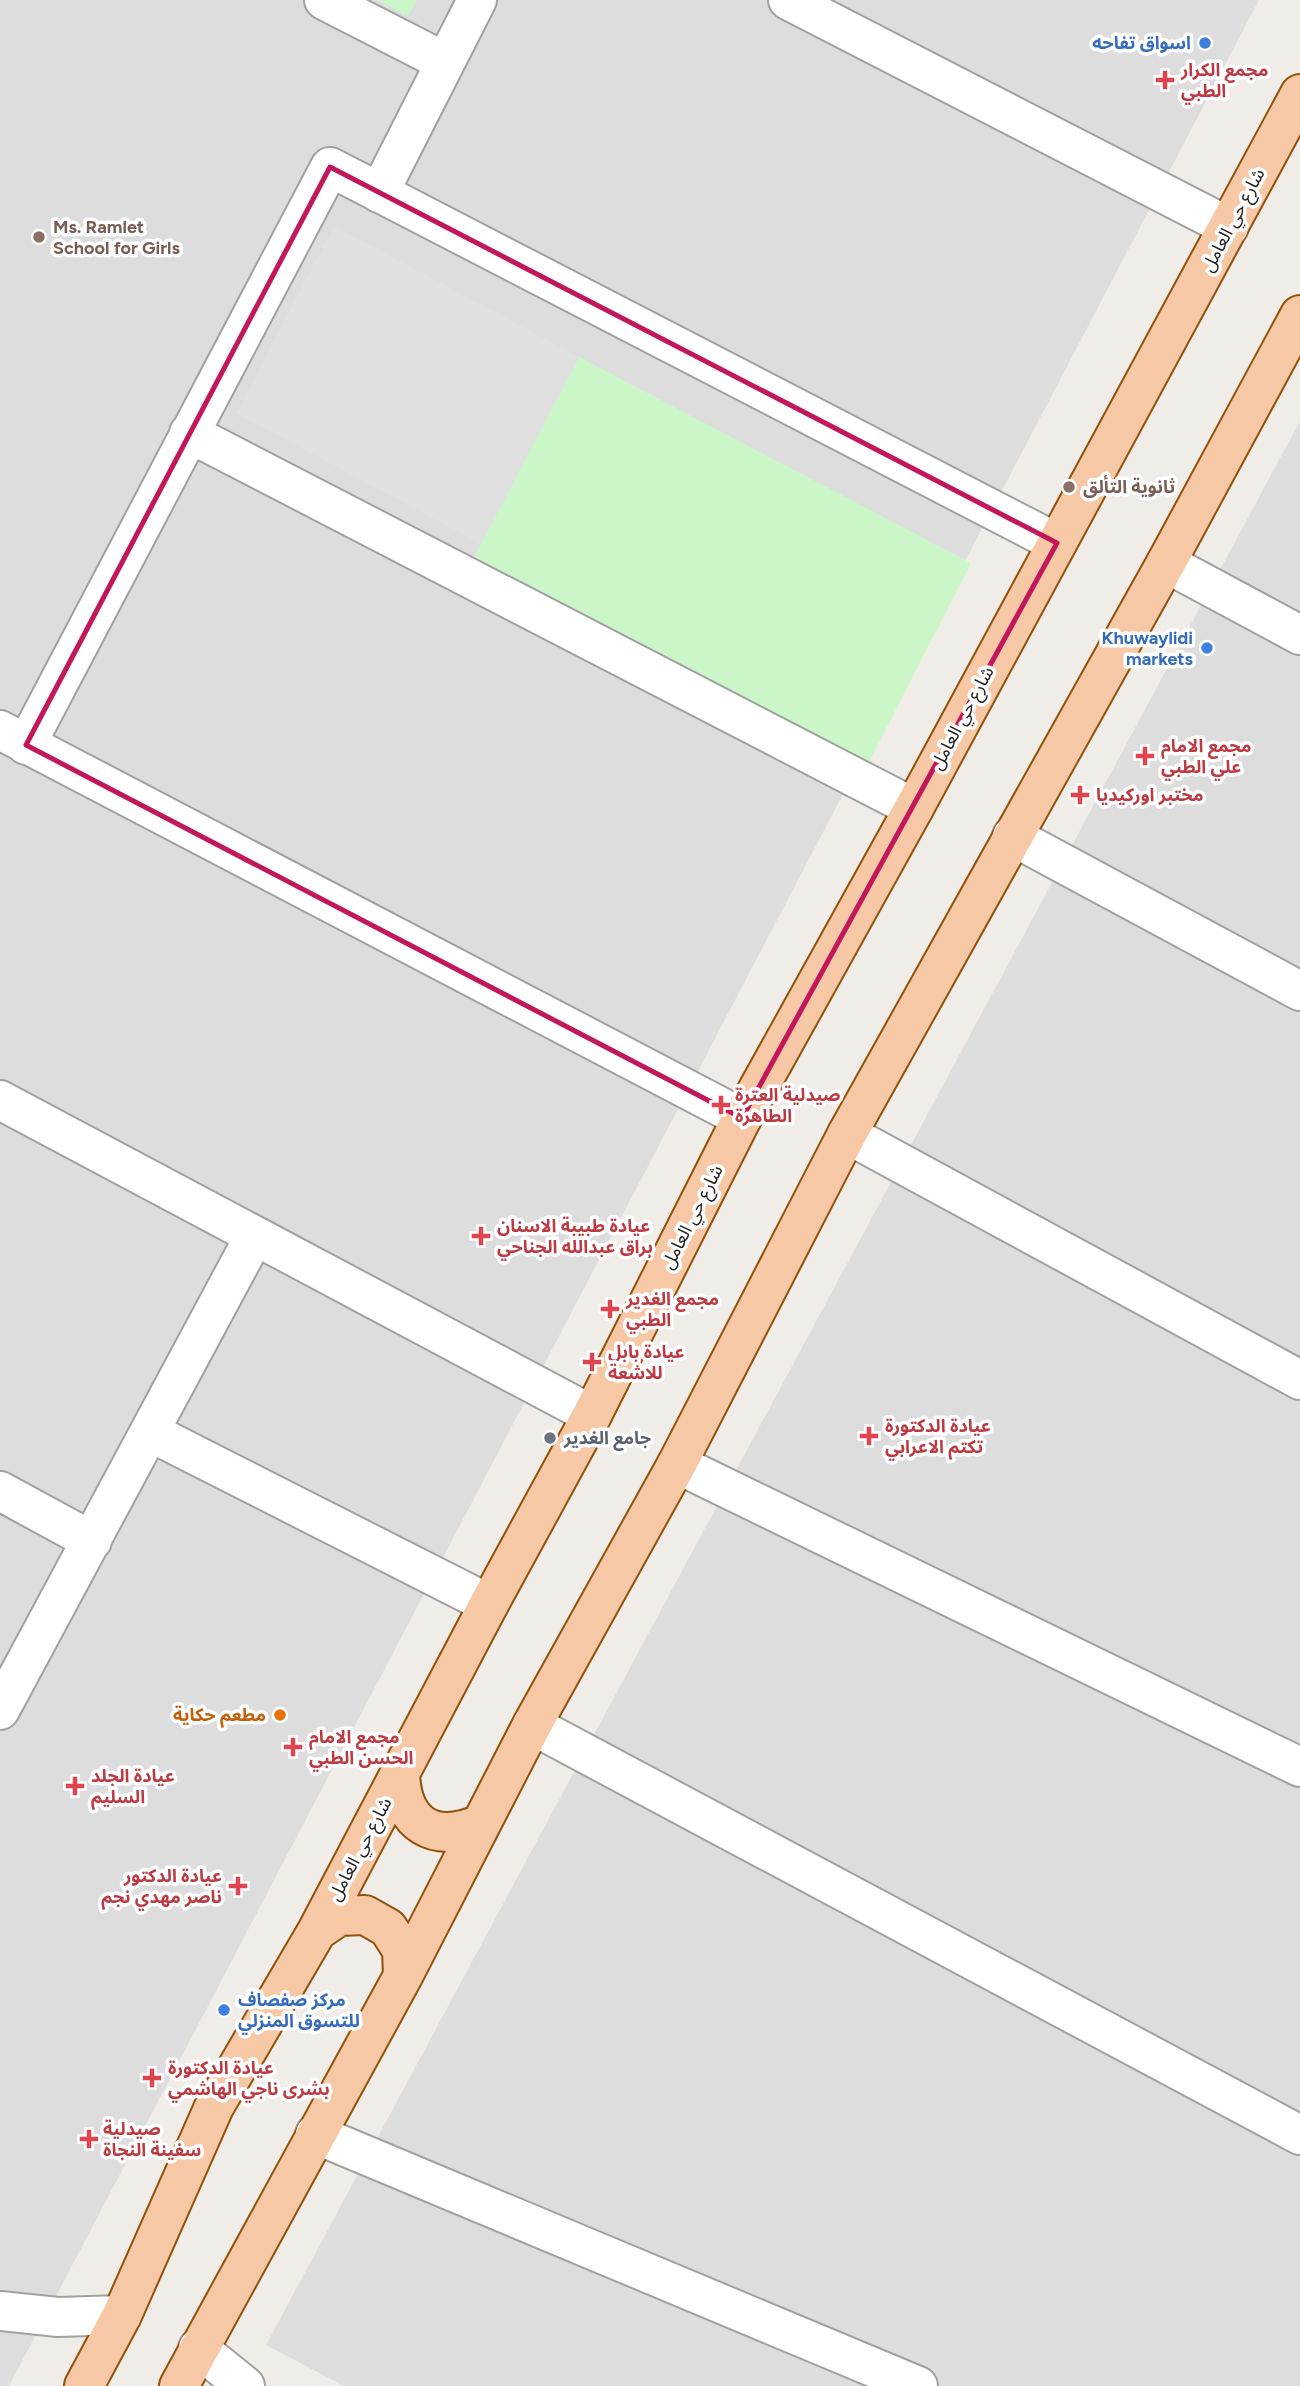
<svg xmlns="http://www.w3.org/2000/svg" width="1300" height="2386" viewBox="0 0 1300 2386" font-family="Figtree,'Noto Sans Arabic',sans-serif">
<rect width="100%" height="100%" fill="#f0ece7"/>
<path fill="#dedddd" d="M0 0H1259L9 2386H0Z
M1300 421V2386H344L266 2345Z"/>
<path fill="#cbf6c8" d="M378 0H417L408 16Z
M579 357 971 563 869 762 474 557Z"/>
<path fill="#e0e0e0" d="M334 226 579 357 481 544 236 413Z"/>
<g fill="none" stroke-linecap="round" stroke-linejoin="round">
<defs>
<path id="minor" d="M324 0 445 62
M788 0 1229 227
M379 193 477 0
M189 433 914 808
M1166 563 1300 635
M0 730 742 1118
M26 745 330 167 1057 543
M1012 836 1300 991
M0 1100 592 1415
M847 1134 1300 1380
M150 1432 489 1604
M677 1464 1300 1767
M0 1491 92 1541
M0 1710 254 1237
M532 1725 1300 2135
M315 2134 918 2386
M0 2311 58 2317 122 2315
M198 2348 245 2386"/>
<path id="major" d="M400 1773C402 1825 433 1844 481 1824
M317 1931 339 1916 365 1915 388 1928 402 1950 403 1976
M84 2386 122 2315 214 2107 317 1931 489 1604 592 1415 742 1118 914 808 1300 94
M179 2386 403 1976 532 1725 677 1464 847 1134 1166 563 1300 315"/>
</defs>
<use href="#minor" stroke="#a1a1a1" stroke-width="42"/>
<use href="#major" stroke="#92510a" stroke-width="42"/>
<use href="#minor" stroke="#fff" stroke-width="38"/>
<use href="#major" stroke="#f6c8a6" stroke-width="38"/>
</g>
<path fill="none" stroke="#c2185b" stroke-width="5" stroke-linejoin="round" d="M330 167 1057 543 742 1118 26 745Z"/>
<g fill="#3f7fe0" stroke="#fff" stroke-width="2.5">
<circle cx="1205" cy="43" r="7"/>
<circle cx="1207" cy="648" r="7"/>
<circle cx="224" cy="2010" r="7"/>
</g>
<g fill="#e0444e" stroke="#fff" stroke-width="2.5">
<path d="M1161.5 69.5h7v7h7v7h-7v7h-7v-7h-7v-7h7z"/>
<path d="M1141.5 745.5h7v7h7v7h-7v7h-7v-7h-7v-7h7z"/>
<path d="M1076.5 784.5h7v7h7v7h-7v7h-7v-7h-7v-7h7z"/>
<path d="M717.5 1094.5h7v7h7v7h-7v7h-7v-7h-7v-7h7z"/>
<path d="M477.5 1225.5h7v7h7v7h-7v7h-7v-7h-7v-7h7z"/>
<path d="M606.5 1298.5h7v7h7v7h-7v7h-7v-7h-7v-7h7z"/>
<path d="M588.5 1351.5h7v7h7v7h-7v7h-7v-7h-7v-7h7z"/>
<path d="M865.5 1425.5h7v7h7v7h-7v7h-7v-7h-7v-7h7z"/>
<path d="M289.5 1736.5h7v7h7v7h-7v7h-7v-7h-7v-7h7z"/>
<path d="M71.5 1775.5h7v7h7v7h-7v7h-7v-7h-7v-7h7z"/>
<path d="M234.5 1875.5h7v7h7v7h-7v7h-7v-7h-7v-7h7z"/>
<path d="M148.5 2067.5h7v7h7v7h-7v7h-7v-7h-7v-7h7z"/>
<path d="M85.5 2128.5h7v7h7v7h-7v7h-7v-7h-7v-7h7z"/>
</g>
<g fill="#8d6e63" stroke="#fff" stroke-width="2.5">
<circle cx="39" cy="237" r="7"/>
<circle cx="1069" cy="487" r="7"/>
</g>
<circle fill="#6b7280" stroke="#fff" stroke-width="2.5" cx="550" cy="1438" r="7"/>
<circle fill="#e8710a" stroke="#fff" stroke-width="2.5" cx="280" cy="1715" r="7"/>
<g text-anchor="middle" stroke-width="7" stroke-linejoin="round" paint-order="stroke">
<g font-size="18" font-weight="bold" fill="#366cbe" stroke="#fff" text-anchor="end">
<text x="1191" y="49">اسواق تفاحه</text>
<text x="1193" y="644">Khuwaylidi<tspan x="1193" dy="21">markets</tspan></text>
<text x="238" y="2006" text-anchor="start">مركز صفصاف<tspan x="238" dy="21">للتسوق المنزلي</tspan></text>
</g>
<g font-size="18" font-weight="bold" fill="#be3a42" stroke="#fff" text-anchor="start">
<text x="1181" y="76">مجمع الكرار<tspan x="1181" dy="21">الطبي</tspan></text>
<text x="1161" y="752">مجمع الامام<tspan x="1161" dy="21">علي الطبي</tspan></text>
<text x="1096" y="801">مختبر اوركيديا</text>
<text x="735" y="1101">صيدلية العترة<tspan x="735" dy="21">الطاهرة</tspan></text>
<text x="497" y="1232">عيادة طبيبة الاسنان<tspan x="497" dy="21">براق عبدالله الجناحي</tspan></text>
<text x="626" y="1305">مجمع الغدير<tspan x="626" dy="21">الطبي</tspan></text>
<text x="608" y="1358">عيادة بابل<tspan x="608" dy="21">للاشعة</tspan></text>
<text x="885" y="1432">عيادة الدكتورة<tspan x="885" dy="21">تكتم الاعرابي</tspan></text>
<text x="309" y="1743">مجمع الامام<tspan x="309" dy="21">الحسن الطبي</tspan></text>
<text x="91" y="1782">عيادة الجلد<tspan x="91" dy="21">السليم</tspan></text>
<text x="222" y="1882" text-anchor="end">عيادة الدكتور<tspan x="222" dy="21">ناصر مهدي نجم</tspan></text>
<text x="168" y="2074">عيادة الدكتورة<tspan x="168" dy="21">بشرى ناجي الهاشمي</tspan></text>
<text x="103" y="2135">صيدلية<tspan x="103" dy="21">سفينة النجاة</tspan></text>
</g>
<g font-size="18" fill="#202020" stroke="#fff">
<text transform="translate(1233 220) rotate(-62)" y="6">شارع حي العامل</text>
<text transform="translate(962 718) rotate(-62)" y="6">شارع حي العامل</text>
<text transform="translate(692 1217) rotate(-63)" y="6">شارع حي العامل</text>
<text transform="translate(360 1849) rotate(-62)" y="6">شارع حي العامل</text>
</g>
<g font-size="18" font-weight="bold" fill="#785e54" stroke="#fff" text-anchor="start">
<text x="53" y="233">Ms. Ramlet<tspan x="53" dy="21">School for Girls</tspan></text>
<text x="1083" y="493">ثانوية التألق</text>
</g>
<g font-size="18" font-weight="bold" fill="#5b616d" stroke="#fff" text-anchor="start">
<text x="564" y="1444">جامع الغدير</text>
</g>
<g font-size="18" font-weight="bold" fill="#c56008" stroke="#fff" text-anchor="end">
<text x="266" y="1721">مطعم حكاية</text>
</g>
</g>
</svg>
